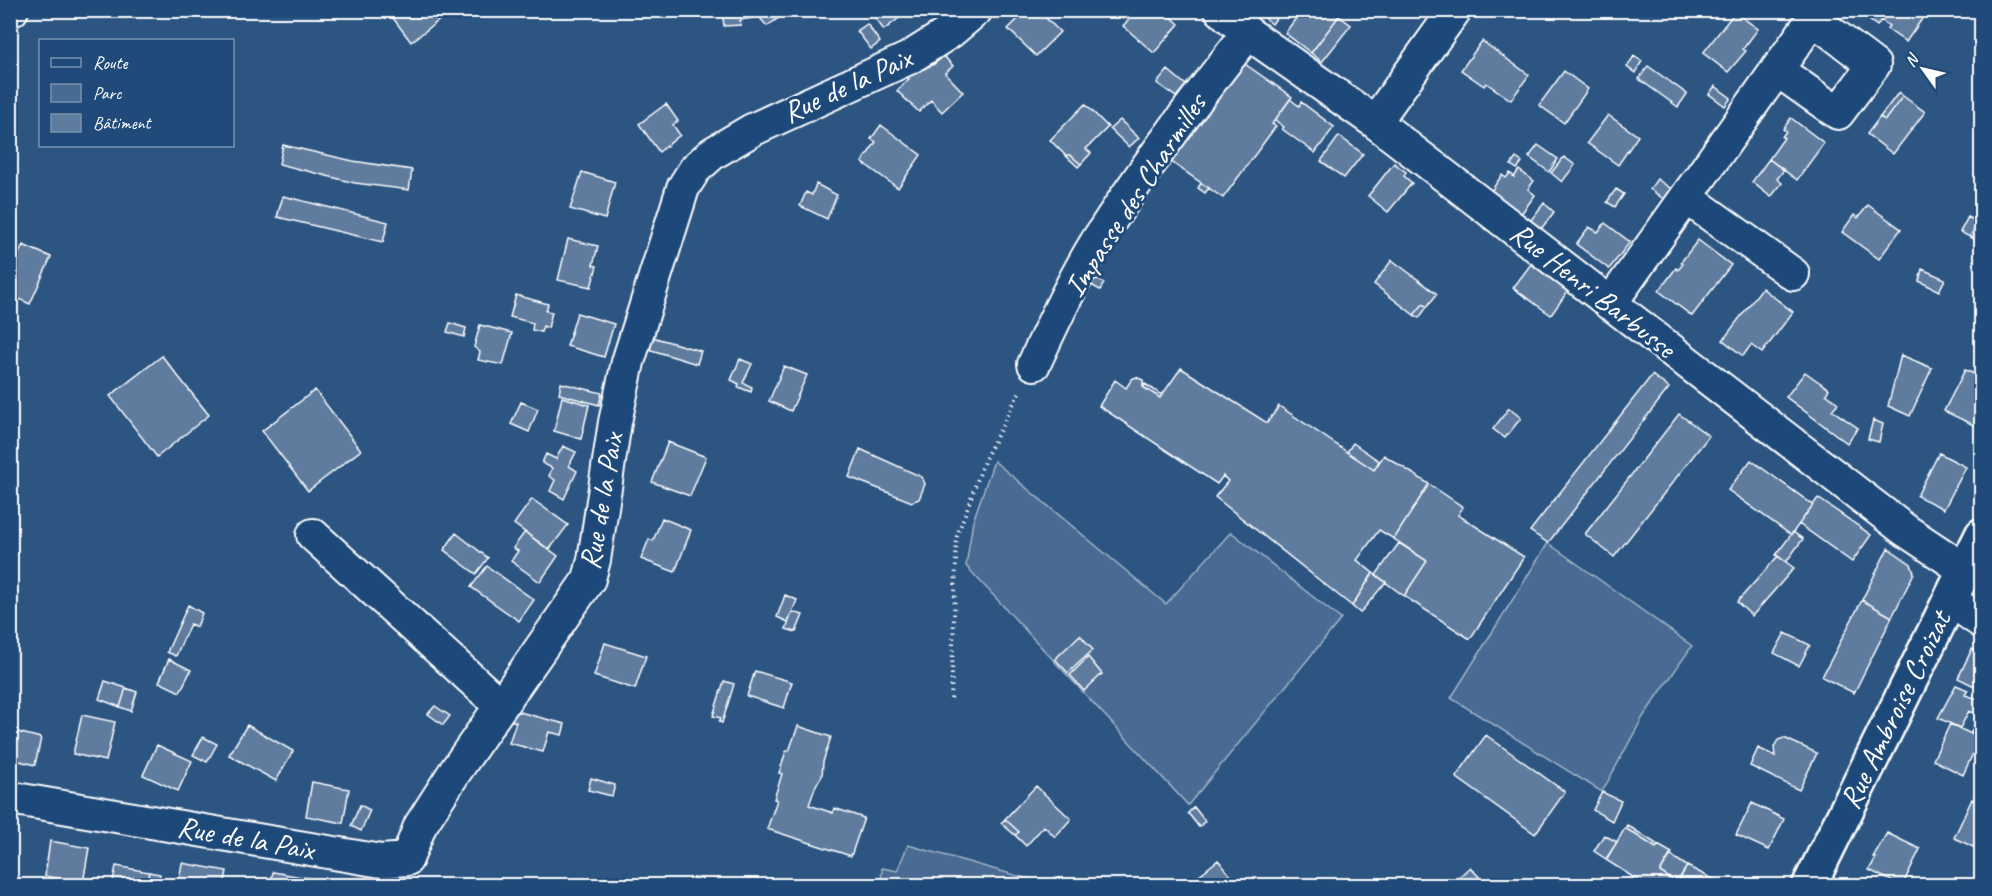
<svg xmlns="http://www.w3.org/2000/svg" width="1992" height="896" viewBox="0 0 1992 896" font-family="Caveat,sans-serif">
<rect width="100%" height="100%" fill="#2c5582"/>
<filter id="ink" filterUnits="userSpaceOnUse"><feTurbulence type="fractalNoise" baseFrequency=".0167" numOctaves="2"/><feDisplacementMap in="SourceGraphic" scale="12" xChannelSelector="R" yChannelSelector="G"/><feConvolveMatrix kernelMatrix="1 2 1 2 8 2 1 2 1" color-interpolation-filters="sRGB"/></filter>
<g filter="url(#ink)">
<path fill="#486b92" stroke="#a4b5c8" stroke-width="1.5" d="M994 461 1166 604 1231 532 1341 619 1188 805 966 566 973 521Z
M1548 543 1692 646 1643 717 1602 792 1451 698Z
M908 845 1050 885H881L882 868 897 871Z"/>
<path fill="#5e7c9f" stroke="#fff" stroke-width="1.5" d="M387 10H443L446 15 411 42Z
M722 10H779L777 12 780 17 767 26 759 17 740 20 741 25 724 26Z
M869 10H903L905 13 884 30Z
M1027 10H1038L1060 32 1036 56 1008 29Z
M1137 10H1164L1179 24 1154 53 1123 26Z
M1255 10H1282L1272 24Z
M1302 10H1331L1339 16 1311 53 1285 33Z
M1863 10H1923L1926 13 1906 42 1887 29 1889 26 1881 20 1877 26 1861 14Z
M1735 12 1758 29 1743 49 1746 51 1728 72 1703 53Z
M1339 16 1351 25 1322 62 1311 53Z
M867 24 880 42 871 49 857 31Z
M1482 41 1529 75 1511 100 1486 83 1484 86 1461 70Z
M944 56 953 66 945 73 963 92 942 112 931 100 919 112 897 91 909 79 907 76 934 64Z
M1634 56 1642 61 1635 73 1627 67Z
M1242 62 1292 97 1272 124 1276 126 1223 198 1170 161Z
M1648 66 1687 94 1678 107 1639 79Z
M1168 70 1186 85 1176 97 1157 83Z
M1564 71 1588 89 1564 123 1539 105Z
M1715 86 1731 98 1725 106 1709 94Z
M1899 92 1903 96 1885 120 1880 117Z
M1903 96 1925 112 1893 154 1867 134 1880 117 1885 120Z
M1290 99 1299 106 1301 102 1334 127 1315 153 1282 129 1284 127 1275 120Z
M666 104 678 121 673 125 680 135 659 152 639 124Z
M1085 104 1108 127 1086 149 1091 153 1081 164 1070 155H1065L1050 140Z
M1608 115 1638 136 1618 165 1587 143Z
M1791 118 1824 143 1797 180 1769 159 1784 138 1782 137 1786 131 1783 129Z
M1120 120 1139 138 1129 147 1110 129Z
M881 125 921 155 898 188 862 162 876 142 871 139Z
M1339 136 1363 154 1344 178 1321 161Z
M283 145 353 161 412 170 409 190 355 183 279 164Z
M1538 145 1558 159 1549 172 1529 157Z
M1065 155H1070L1081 164 1078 167Z
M1564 157 1575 165 1562 182 1551 173Z
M1516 158 1522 162 1517 169 1511 165Z
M1769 159 1784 170 1777 179 1782 183 1771 197 1752 182Z
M1394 163 1406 172 1404 176 1412 183 1388 212 1368 196Z
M1519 170 1534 181 1528 189 1535 195 1521 214 1491 191 1502 175 1506 178 1510 173 1514 177Z
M582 172 615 182 605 219 570 209Z
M1657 179 1677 193 1669 203 1650 189Z
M1201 183 1209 188 1205 193 1198 188Z
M816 184 837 195 827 219 800 206 806 192 812 195Z
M1616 189 1624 194 1615 207 1607 202Z
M283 196 388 222 383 242 277 217Z
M1544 203 1554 212 1541 229 1530 221Z
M1868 205 1901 229 1879 259 1842 232 1854 215 1858 218Z
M1982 214V242L1970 237Z
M1968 217 1978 222 1970 237 1960 232Z
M1605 223 1630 242 1609 269 1576 244 1589 227 1598 232Z
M568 239 598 246 593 265 597 266 591 287 558 280Z
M1698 240 1731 265 1692 316 1659 291 1676 268 1678 270 1683 264 1681 262Z
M23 245 51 257 30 304 10 295V272Z
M1392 260 1437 294 1427 307 1423 304 1414 315 1374 284Z
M1531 264 1568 291 1551 315 1513 288Z
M1922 269 1945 279 1939 291 1919 281Z
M1095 278 1104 283 1100 290 1091 285Z
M1762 288 1793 312 1762 353 1751 345 1743 356 1723 340Z
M516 295 548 304 546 311 552 312 548 328 543 326 541 332 532 330 533 323 510 317Z
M1423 304 1427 307 1419 318 1414 315Z
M577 313 614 324 604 357 567 346Z
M450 323 466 328 464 337 447 332Z
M480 325 512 333 503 365 478 360 480 352 474 347Z
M652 337 701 351 697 364 648 349Z
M1901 355 1932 368 1910 416 1888 406Z
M162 356 209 415 157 457 110 396Z
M740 359 752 364 743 383 752 387 751 392 738 387 739 384 731 380Z
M1982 360V377L1974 374Z
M784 366 807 375 791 411 769 401Z
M1181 368 1267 423 1279 406 1374 470 1384 455 1429 484 1394 539 1379 530 1357 560 1373 573 1352 606 1215 497 1228 481 1223 476 1217 484 1099 406 1115 380 1126 388 1132 379 1136 377 1143 380V387L1160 398Z
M1965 370 1982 377V429L1944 411Z
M1805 372 1829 389 1826 394 1838 403 1832 410 1858 428 1847 443 1786 397Z
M1652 375 1669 388 1548 543 1530 531Z
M561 383 602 393 599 405 559 394Z
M1145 384 1162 395 1160 398 1143 387Z
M315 390 361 450 308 491 262 431Z
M562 397 589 405 581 439 554 431Z
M521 402 538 409 529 432 511 424Z
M1509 408 1521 418 1505 438 1493 429Z
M1679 414 1709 436 1614 557 1585 534Z
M1873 420 1883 424 1879 442 1868 439Z
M668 442 706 457 690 496 652 482Z
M1353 443 1379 461 1374 470 1347 452Z
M563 446 576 452 569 466 577 471 564 499 550 491 555 480 549 476 552 468 542 463 546 454 556 459Z
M860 449 922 477 925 484 919 499 912 502 849 477Z
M1939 453 1966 467 1944 509 1917 496Z
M1751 460 1813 505 1791 535 1728 490Z
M1429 484 1463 507 1458 515 1524 557 1470 639 1404 596 1427 561 1394 539Z
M1818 498 1871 535 1852 562 1799 524Z
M532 499 568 525 549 550 514 524Z
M662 518 691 530 675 572 641 559 649 539 653 541Z
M525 532 558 556 540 582 511 561 518 551 513 548Z
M1793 532 1803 539 1786 562 1776 555Z
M456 533 488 558 476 574 444 550Z
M1399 543 1427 561 1404 596 1376 575Z
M1888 548 1911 564 1914 573 1892 617 1862 600Z
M1778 556 1794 568 1752 616 1737 602Z
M487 566 534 600 519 621 471 587Z
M1373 573 1386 582 1360 613 1352 606Z
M785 595 797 600 788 622 777 617Z
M1862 600 1892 617 1854 693 1822 677Z
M188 605 202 613 197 627 190 624 176 656 167 652Z
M792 612 803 615 796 632 786 629Z
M1785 633 1810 645 1799 666 1774 653Z
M1080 635 1093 650 1068 673 1055 659Z
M605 643 646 656 635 689 594 676Z
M1972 649 1982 653V690L1958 678Z
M1088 657 1102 674 1084 691 1070 675Z
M169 659 191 670 180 692 159 682Z
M755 671 792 682 784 708 747 696Z
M105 681 126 688 120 707 99 699Z
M724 681 734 684 722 723 719 722 721 718 713 716Z
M1956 685 1968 690 1965 695 1982 700V717L1969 711 1960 728 1938 718Z
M126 688 137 692 131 711 120 707Z
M435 706 450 716 443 725 428 714Z
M512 710 565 724 562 735 549 732 543 752 509 743 516 722 506 719Z
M82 715 115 722 106 761 73 754Z
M1977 719 1982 721V739L1971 733Z
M1950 724 1980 738 1963 775 1933 760Z
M247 725 293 751 276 781 229 755Z
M798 726 831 737 823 762 822 776 816 785 809 805 833 813 834 808 864 818 851 856 767 829 777 800 774 799 782 774 779 773 786 751H789Z
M10 730 41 738 35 765 12 759 10 763Z
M1486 735 1565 792 1535 834 1456 777Z
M203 737 217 744 207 762 193 755Z
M1784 738 1817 753 1799 790 1750 766 1758 748 1775 756 1774 747 1778 740Z
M157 745 192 761 178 791 143 775Z
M591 778 615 785 612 796 588 790Z
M312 782 349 789 343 823 306 816Z
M1036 786 1071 819 1055 837 1044 826 1026 846 1015 835 1019 832 1005 819Z
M1602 792 1621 801 1612 821 1593 810Z
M1972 799 1982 804V851L1954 838Z
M1752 803 1784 819 1769 850 1736 835Z
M360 805 370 810 361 831 351 826Z
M1194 807 1205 821 1199 827 1188 813Z
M1005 819 1019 832 1015 835 1001 823Z
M1627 825 1658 845 1656 848 1625 828Z
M1625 828 1656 848 1658 845 1672 853 1660 872 1677 883 1676 886H1647L1606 860Z
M1887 833 1920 849 1902 886 1869 870 1876 858 1873 857Z
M1604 835 1617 842 1606 859 1594 851Z
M50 841 89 848 83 883 45 876Z
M1670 855 1687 866 1677 883 1660 872Z
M1218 860 1239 886H1195L1192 881Z
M182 863 227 871 224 886H178Z
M116 866 149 872 146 886H112Z
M1687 866 1726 886H1697L1690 882 1689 886H1676Z
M1470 867 1481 879 1473 886H1449Z
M149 872 160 874 158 886H146Z
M273 872 314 879 313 886H270Z
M1579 877 1596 886H1574Z
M314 879 346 886H313Z"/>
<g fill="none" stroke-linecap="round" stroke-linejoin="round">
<defs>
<path id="minor" d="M1221 10 1248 33 1375 122 1905 530 1965 570
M10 11 12 10
M1375 122 1455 10
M1686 197 1793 274
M1610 304 1813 19 1874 65 1838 113 1777 70
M1034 364C1053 323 1073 280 1097 241 1143 169 1195 100 1248 33
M313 535 501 706
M1950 600 1982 622
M10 798 381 861 407 859 420 826 454 773 589 579 594 560 615 422 628 362 683 188 695 169 713 153 752 130 909 58 950 32 976 10"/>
<path id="major" d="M1809 886 1982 535"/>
</defs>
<use href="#minor" stroke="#fff" stroke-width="36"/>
<use href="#major" stroke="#fff" stroke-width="38"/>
<path stroke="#fff" stroke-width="4" stroke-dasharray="1.5 4.5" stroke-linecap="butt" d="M951 699 957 536 985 459 1021 389"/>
<use href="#minor" stroke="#1f4a7a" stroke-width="32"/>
<use href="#major" stroke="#1f4a7a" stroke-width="33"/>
</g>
</g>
<g text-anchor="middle" stroke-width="6" stroke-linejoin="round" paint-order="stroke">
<g font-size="30" fill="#fff" stroke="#1f4a7a">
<text transform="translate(847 85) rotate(-25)" y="10">Rue de la Paix</text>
<text transform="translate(1135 195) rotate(-57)" y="10">Impasse des Charmilles</text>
<text transform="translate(1593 290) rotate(38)" y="10">Rue Henri Barbusse</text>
<text transform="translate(601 501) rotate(-80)" y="10">Rue de la Paix</text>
<text transform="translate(1895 710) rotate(-64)" y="10">Rue Ambroise Croizat</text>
<text transform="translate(246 838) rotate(10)" y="10">Rue de la Paix</text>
</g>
</g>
<rect width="1992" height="896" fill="none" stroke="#1f4a7a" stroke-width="36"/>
<rect x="18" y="18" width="1956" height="860" fill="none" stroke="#fff" stroke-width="2" filter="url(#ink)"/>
<rect x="39" y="39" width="195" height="108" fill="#1f4a7a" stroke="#7992af" stroke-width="1.5"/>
<rect x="51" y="58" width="30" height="9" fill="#1f4a7a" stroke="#7992af" stroke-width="1.5"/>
<text x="93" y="69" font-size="18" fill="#ffffff">Route</text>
<rect x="51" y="84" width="30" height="18" fill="#486b92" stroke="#7992af" stroke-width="1.5"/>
<text x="93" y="99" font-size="18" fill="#ffffff">Parc</text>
<rect x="51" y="114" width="30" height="18" fill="#5e7c9f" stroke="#7992af" stroke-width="1.5"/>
<text x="93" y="129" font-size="18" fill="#ffffff">Bâtiment</text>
<g transform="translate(1923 69) rotate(304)" stroke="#1f4a7a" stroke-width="4.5" paint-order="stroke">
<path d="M0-4.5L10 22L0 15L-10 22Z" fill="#ffffff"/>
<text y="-9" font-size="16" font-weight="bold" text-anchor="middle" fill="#ffffff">N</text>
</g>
</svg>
